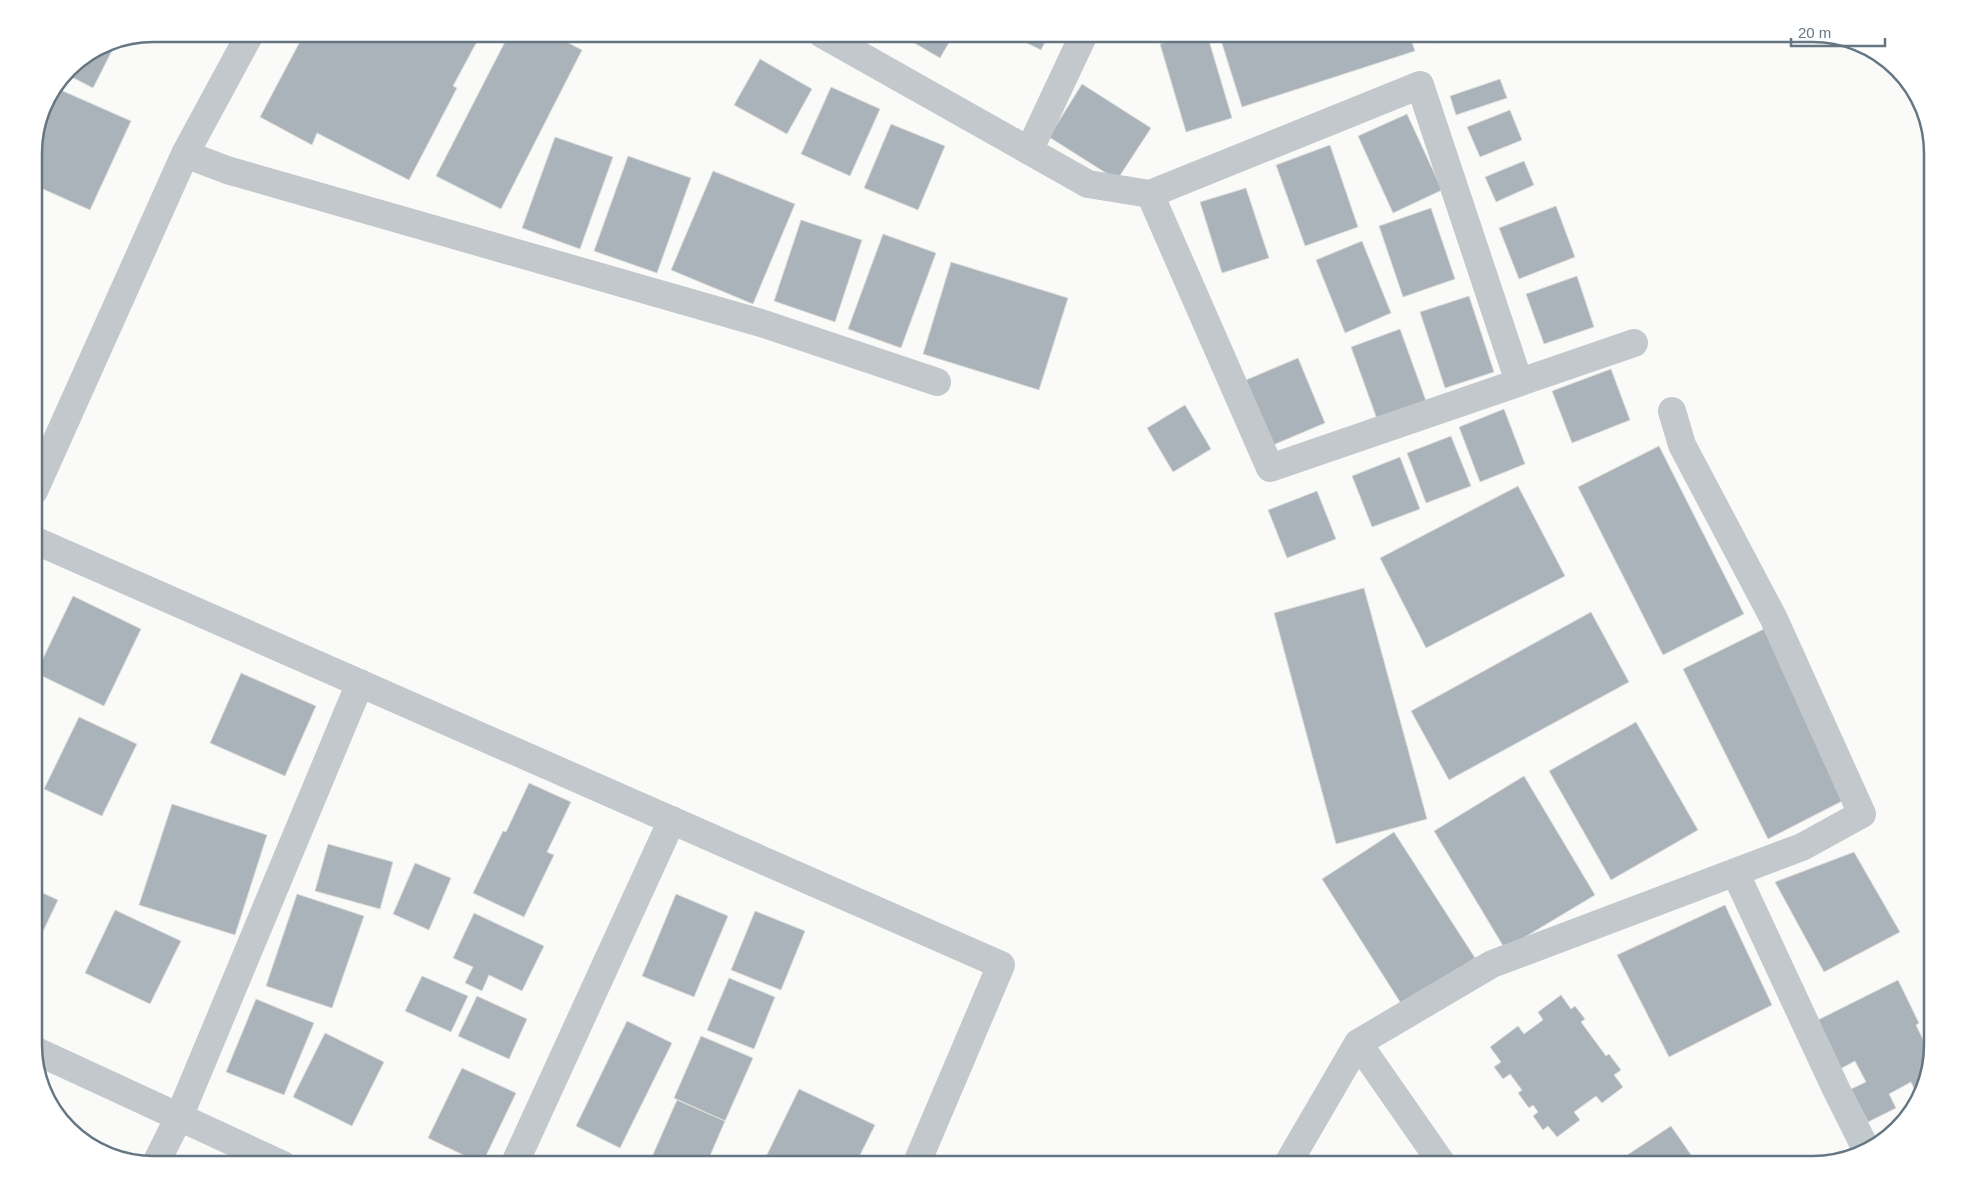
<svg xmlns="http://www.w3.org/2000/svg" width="1966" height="1199" viewBox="0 0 1966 1199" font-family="Helvetica,sans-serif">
<rect width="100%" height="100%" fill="#fafaf8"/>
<path fill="#aab3b9" stroke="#dcdcda" d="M304 34H481L453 86 457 88 409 180 317 133 312 145 260 117Z
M509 34H551L582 50 501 209 436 176Z
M909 34H954L940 58 906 38Z
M1009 34H1049L1041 50Z
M1193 34H1207L1232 118 1186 132 1160 44Z
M1219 34H1409L1415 51 1242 107Z
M1430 34H1453L1434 43Z
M117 41 93 88 66 74 69 69 108 43Z
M760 59 812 89 787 134 734 105Z
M1500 79 1507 98 1456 115 1450 96Z
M1082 84 1151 128 1117 180 1049 137Z
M831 87 880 109 850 176 801 154Z
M56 88 131 121 90 210 34 185V146L43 108Z
M1510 110 1522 140 1480 157 1467 127Z
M1407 114 1442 190 1393 213 1358 136Z
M891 124 945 146 918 210 864 188Z
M555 137 613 157 580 249 522 228Z
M1330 145 1358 227 1305 246 1276 165Z
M628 156 691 178 657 273 594 251Z
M1524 161 1534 185 1496 202 1485 177Z
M713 171 795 204 753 304 671 270Z
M1246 188 1269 258 1222 273 1200 202Z
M1556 206 1575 257 1519 279 1499 228Z
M1431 208 1455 279 1403 297 1379 226Z
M801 220 862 240 835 322 774 301Z
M883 234 936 253 901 348 848 329Z
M1362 241 1391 313 1345 333 1316 260Z
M951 262 1068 298 1039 390 923 354Z
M1577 276 1594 327 1544 344 1526 294Z
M1469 296 1494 372 1445 388 1420 312Z
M1400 329 1426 401 1377 419 1351 347Z
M1298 358 1325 423 1273 445 1246 380Z
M1611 369 1630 420 1572 443 1552 391Z
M1185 405 1211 449 1173 472 1147 428Z
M1504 409 1525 464 1480 482 1459 427Z
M1451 436 1471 486 1426 503 1407 453Z
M1659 446 1744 614 1663 655 1578 487Z
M1400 457 1420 509 1372 527 1352 476Z
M1518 486 1565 576 1426 648 1380 558Z
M1317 491 1336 539 1287 558 1268 510Z
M1364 588 1427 819 1336 844 1274 613Z
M73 596 141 629 104 706 36 673Z
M1591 612 1629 682 1449 780 1411 711Z
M1768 627 1852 796 1768 839 1683 669Z
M241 673 316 706 285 776 210 743Z
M79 717 137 744 102 816 44 789Z
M1636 722 1698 830 1611 880 1549 771Z
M1524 776 1595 895 1505 949 1434 831Z
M529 783 571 802 547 852 554 855 524 917 473 893 503 831 506 832Z
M172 804 267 835 235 935 139 905Z
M1394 832 1475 958 1402 1005 1322 879Z
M328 844 393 862 380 909 315 891Z
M1854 852 1900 932 1824 972 1775 882Z
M415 863 451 878 429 930 393 914Z
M34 889 58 900 34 950Z
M297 894 364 916 332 1008 266 986Z
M676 894 728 916 694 997 642 976Z
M1725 905 1772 1005 1669 1057 1617 955Z
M115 910 181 941 150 1004 85 973Z
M755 911 805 931 781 990 731 970Z
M474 913 544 946 522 991 489 975 482 991 465 983 473 967 453 958Z
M422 976 468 996 451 1032 405 1011Z
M729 978 775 997 754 1049 707 1030Z
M1898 980 1919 1023 1916 1025 1930 1054 1918 1097 1911 1082 1889 1094 1896 1108 1868 1122 1851 1089 1866 1082 1855 1061 1840 1069 1816 1021Z
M1561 995 1571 1009 1575 1006 1585 1019 1581 1022 1606 1056 1609 1054 1621 1070 1614 1075 1623 1087 1602 1103 1596 1096 1574 1112 1580 1120 1557 1137 1548 1126 1543 1130 1533 1116 1538 1112 1533 1105 1529 1108 1518 1093 1522 1090 1510 1074 1503 1079 1494 1067 1501 1062 1490 1047 1518 1026 1524 1034 1543 1020 1538 1012Z
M477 996 527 1019 509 1059 458 1036Z
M256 999 314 1023 284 1095 226 1072Z
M627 1021 672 1043 620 1148 576 1126Z
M325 1033 384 1062 352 1126 293 1097Z
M701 1036 753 1058 725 1121 674 1098Z
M462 1068 516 1093 482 1164 428 1138Z
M799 1089 875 1125 855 1165H762Z
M677 1100 725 1121 706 1165H665L651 1159Z
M1671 1126 1698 1165H1612Z"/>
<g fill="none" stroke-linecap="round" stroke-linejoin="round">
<path stroke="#c3c8cc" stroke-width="28" d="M822 34 1088 184 1150 194 1270 468 1634 343
M1029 151 1084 34
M185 154 227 170 761 323 937 382
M1150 194 1420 85 1519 382
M34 491 185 154 250 34
M34 540 1001 965 916 1165
M1735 872 1836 1089 1867 1151
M1358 1043 1443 1165
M34 1050 283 1165
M155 1165 179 1117 360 683
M514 1165 672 820
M1287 1165 1358 1043 1492 964 1802 847 1862 814 1774 619 1682 445 1672 411"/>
</g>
<path d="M0 0H1966V1199H0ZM153 42H1813A111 111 0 0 1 1924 153V1045A111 111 0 0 1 1813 1156H153A111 111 0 0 1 42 1045V153A111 111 0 0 1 153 42Z" fill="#fff" fill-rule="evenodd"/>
<path fill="none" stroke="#657683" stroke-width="2.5" d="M153 42H1813A111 111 0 0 1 1924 153V1045A111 111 0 0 1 1813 1156H153A111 111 0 0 1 42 1045V153A111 111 0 0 1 153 42Z"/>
<path d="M1791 38v8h94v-8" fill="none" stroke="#657683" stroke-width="2.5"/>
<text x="1798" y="38" font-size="15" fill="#657683" stroke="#ffffff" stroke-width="4" paint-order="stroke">20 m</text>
</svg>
